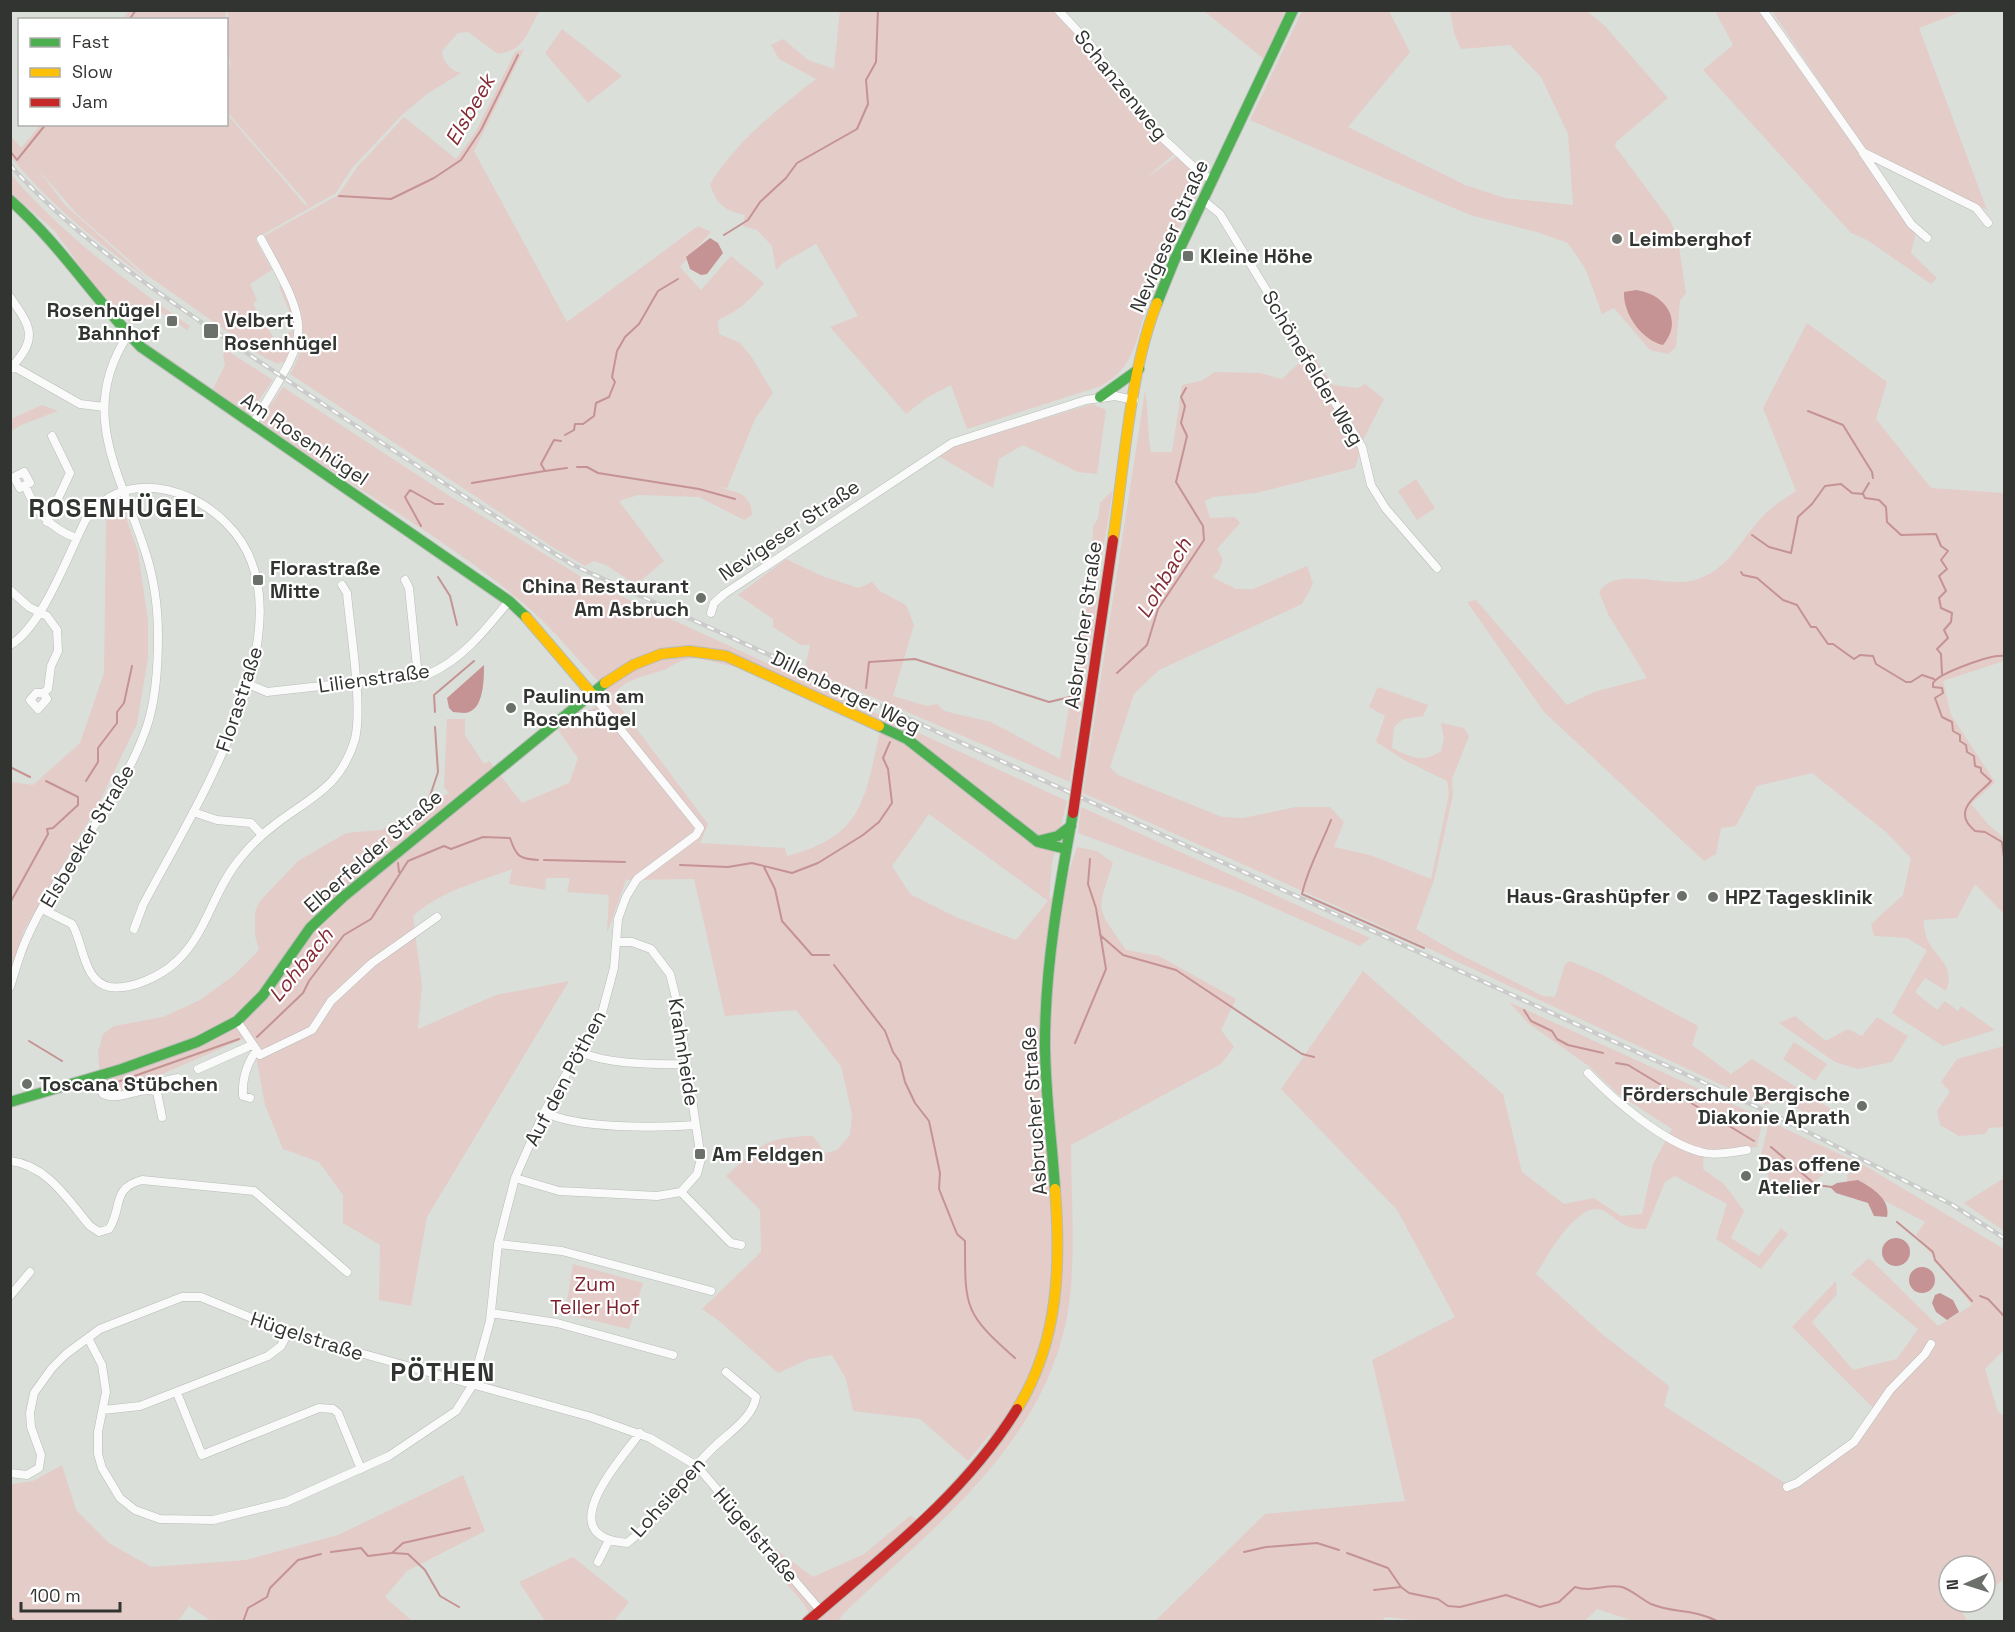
<svg xmlns="http://www.w3.org/2000/svg" width="2015" height="1632" viewBox="0 0 2015 1632" font-family="'Space Grotesk',sans-serif">
<style>
.green{fill:#e4ccc9;fill-rule:evenodd}
.water{fill:#c59393}
.lines{fill:none;stroke-linecap:round;stroke-linejoin:round}
.stream{stroke:#c59393;stroke-width:2}
.street-casing{stroke:#b8bcb7;stroke-width:9}
.fast-casing{stroke:#b8bcb7;stroke-width:12}
.slow-casing{stroke:#b8bcb7;stroke-width:12}
.jam-casing{stroke:#b8bcb7;stroke-width:12}
.street{stroke:#f9faf9;stroke-width:8}
.fast{stroke:#4caf50;stroke-width:10}
.slow{stroke:#ffc107;stroke-width:10}
.jam{stroke:#c62828;stroke-width:10}
.rail-casing{stroke:#cacbca;stroke-width:4.5}
.rail{stroke:#fff;stroke-width:2;stroke-dasharray:7;stroke-linecap:butt}
.jam-bridge-casing{stroke:#b8bcb7;stroke-width:12;stroke-linecap:butt}
.jam-bridge{stroke:#c62828;stroke-width:10}
.poi-dot{fill:#6c706b;stroke:#fff;stroke-width:2}
.labels{text-anchor:middle;stroke-width:4.5;stroke-linejoin:round;paint-order:stroke}
.street-label{font-size:20px;fill:#313430;stroke:#fff}
.poi-label{font-size:20px;font-weight:bold;fill:#313430;stroke:#fff;text-anchor:start}
.park-label{font-size:20px;fill:#7c232e;stroke:#fff}
.water-label{font-size:21px;font-style:italic;fill:#842a34;stroke:#fff}
.district-label{font-size:26px;font-weight:bold;letter-spacing:1.5px;fill:#313430;stroke:#fff}
</style>
<rect width="100%" height="100%" fill="#dadfd9"/>
<path class="green" d="M840,10L1054,11L1090,48L1139,118L1174,154L1144,180L1177,156L1205,180L1175,236L1147,303L1141,290L1139,291L1147,306C1135,342 1135,367 1101,386L967,429L951,385L926,398L906,414L830,327L858,316L816,244L784,262L776,270L772,246L757,230L743,226L745,215C725,211 716,204 710,184C738,140 775,111 816,79L779,59L771,45L783,39L808,60L834,69Z
M129,11V10L226,11L225,19H122Z
M228,11H540C526,32 526,50 498,54L468,32L458,33L442,51C442,61 451,71 461,73L427,94L402,115L352,168L336,193L255,239L272,270L250,284L257,300L253,304L275,340L292,331L291,316L279,286L282,285C296,316 296,331 286,363L281,362L278,364L265,358L144,273L77,214L37,168L65,205L149,280C98,243 51,206 11,157L10,135L21,148L40,125L226,124L227,114L307,207L306,202L227,112L229,64L231,66L226,42Z
M1204,11H1286L1264,59Z
M1302,11H1389L1410,52L1348,127L1465,185L1505,198L1573,205L1568,134L1541,77L1510,45L1461,49L1454,33L1450,11H1587L1604,25L1668,98L1616,142L1615,146L1670,220L1678,240L1686,293L1680,301L1676,347L1668,354L1650,350L1614,308L1602,314L1586,270L1568,243L1537,232L1470,215L1250,120Z
M1715,11H1763L1916,233L1911,253L1937,278L1931,284L1867,240L1851,233L1703,70L1733,45Z
M1772,11H1963L1919,28L1987,210L1864,148Z
M562,29L622,76L588,103L545,53Z
M524,49L474,151L567,322L698,226L711,232L680,267L701,290L731,256L764,283C751,300 737,312 718,320L719,334L740,343L751,356L773,393L755,419L727,488L719,487C736,493 751,492 752,515L744,520L699,497L638,495L619,501L664,561L638,583H633L606,565L594,561L585,566L554,548L290,374C321,323 289,285 265,238L266,235L338,195L358,166L404,117L456,159L475,133L515,52Z
M10,173C60,233 127,282 190,326L187,330L151,305L129,322L118,308L99,292L54,230L11,193Z
M1807,323L1887,382L1876,419L1931,488L2004,493V661L1943,681L1951,715L1995,782L1971,804L1989,825L2004,838V914L1975,884L1957,918L1924,920C1922,956 1959,958 1946,991L1925,978L1915,992L1937,1010L1945,1001L1958,1011L1961,1006L1995,1030L1943,1046L1892,1013L1927,950L1907,938L1874,936L1871,924L1903,895L1911,858L1886,832L1812,773L1757,786L1736,826L1721,828L1716,854L1704,861L1544,712L1467,602L1476,600L1567,705L1594,692L1647,678L1608,614L1599,592C1616,564 1669,590 1698,579C1732,567 1742,536 1766,513C1775,504 1786,498 1796,491L1763,408Z
M1296,346L1308,348L1333,385L1358,388L1365,384L1384,399L1363,440L1355,468L1256,493L1212,497L1205,501L1210,518L1235,517L1240,523L1217,549L1223,560L1219,570L1212,577L1236,589H1253L1307,566L1313,584L1302,604L1159,670L1134,694L1110,767L1118,775L1222,817L1243,818L1296,807H1330L1344,822L1334,847L1370,855L1431,879L1449,794L1447,781L1404,760L1376,742L1385,716L1369,707L1378,687L1428,705L1423,716L1403,719L1394,727L1392,748C1411,757 1422,764 1441,751L1444,739L1441,723L1464,728L1469,736L1452,779L1453,795L1434,880L1416,929L1457,953L1543,996L1555,997L1565,964L1570,961L1601,974L1698,1026L1692,1045L1731,1074L1752,1059L1834,1111L1827,1125L1780,1099L1765,1105L1372,922L1083,793L1145,391C1149,411 1147,431 1151,452H1172L1182,385L1201,381L1215,372L1260,373L1282,379L1300,362Z
M226,350L273,380L249,414L213,389L225,365L223,355Z
M283,387L448,495L588,581L1067,801L1052,863L1049,900L1066,881L1077,847L1097,851L1113,863C1096,913 1096,906 1126,950L1159,956L1236,999L1221,1030L1234,1047L1221,1064L1071,1145C1071,1197 1076,1252 1069,1304C1050,1440 935,1525 843,1614L838,1622L813,1621L804,1604L773,1568L775,1549L813,1577L864,1554L910,1516L926,1523L981,1468L991,1433L968,1461L920,1419L853,1411L846,1379L832,1355L809,1359L778,1373L718,1320L702,1309L761,1252L760,1210L726,1176C760,1145 765,1137 813,1136L825,1153L837,1150L850,1135L852,1115L841,1066L796,1010L725,1016L694,879L626,880L607,933L609,895L567,892L570,878H546L545,890L509,884L512,869C477,883 442,890 413,916L422,986L418,1029L496,995L569,981L427,1217L411,1306L379,1300L380,1245L343,1223V1195L319,1162L283,1149L265,1105L252,1035L114,1095L100,1081L98,1052L103,1034L114,1026L163,1017L200,1000L233,976L259,950L255,935V912L260,901L298,861L346,833L381,830L449,793L444,787L447,719H465V735L484,764L489,761L522,803L569,783L578,758L558,730L612,696C582,666 556,630 523,603C444,536 345,484 260,421ZM697,658L740,668L880,732C864,800 864,836 787,856L785,848L700,843L708,824L612,696C625,680 638,678 657,672C674,668 673,660 697,658ZM929,814L1048,901L1016,940L956,917L910,894L892,866Z
M1092,404L1106,410L1097,474L1078,472L1023,445L999,459L993,488L937,455L955,446Z
M42,405L58,411L21,425L11,431V419Z
M1416,479L1435,508L1417,520L1398,491Z
M1113,490L1098,581L1092,582L1093,526L1098,519L1100,503Z
M120,500L138,552L148,620V658L137,724L97,807L24,930L11,973V782L33,785L80,743L104,673L106,523L110,502Z
M786,559L822,576L859,588L872,582L880,591L906,605L914,625L893,696L927,706L937,704L944,711L991,722L1060,759L1088,599L1097,600L1070,782L805,668L810,645H801L773,627V619L738,595Z
M1081,807L1370,938L1360,946L1241,893L1078,833Z
M1363,971L1503,1094L1522,1172L1564,1204L1594,1198L1621,1216L1642,1214L1653,1164L1672,1129L1618,1094L1590,1067L1528,1023L1509,1002L1763,1118L1757,1147L1704,1150L1703,1169L1724,1184L1744,1211L1731,1238L1759,1256L1781,1228L1788,1234L1761,1269L1716,1239L1727,1204L1675,1176L1665,1182L1646,1229C1624,1230 1621,1221 1604,1211C1579,1197 1547,1257 1536,1274L1602,1334L1669,1386L1664,1406L1788,1485L1848,1444L1874,1409L1792,1327L1836,1281L1837,1294L1812,1322L1853,1370L1897,1359L1918,1329L1851,1274L1869,1258L1938,1326L1972,1305L1916,1235L1925,1222L1847,1181L1848,1168L1818,1158L1823,1175L1791,1199L1782,1182L1771,1184L1761,1155L1769,1121L1867,1167L2004,1249V1350L1985,1369L1998,1412L2004,1416V1579L1985,1594V1566H1949V1602H1974L1962,1611L1967,1621L1636,1622L1597,1609L1584,1622H1429L1385,1617L1382,1622H1154L1265,1514L1405,1501L1372,1360L1455,1317L1397,1210L1281,1089Z
M1795,1016L1826,1041L1848,1029L1862,1036L1877,1017L1908,1036L1892,1062L1858,1069L1835,1062L1779,1023Z
M1794,1042L1827,1064L1815,1081L1783,1059Z
M2004,1046V1127L1989,1128L1985,1134L1959,1136L1940,1125L1937,1111L1950,1092L1941,1082L1957,1059Z
M2004,1178V1231L1964,1203Z
M573,1264L643,1283L629,1329L565,1314Z
M62,1465L76,1510L109,1543L151,1567L246,1560L338,1535L463,1475L485,1531L407,1571L385,1597L412,1621H211L189,1606L178,1621H11V1484L33,1481Z
M573,1557L629,1602L614,1621H545L519,1582Z"/>
<path class="water" d="M710,238L718,243L723,253L707,274L701,275L690,269L686,257Z
M1636,290C1665,294 1684,320 1663,345C1642,340 1623,314 1624,292Z
M484,665C484,678 484,707 469,712C465,714 458,712 453,712L449,708L447,698Z
M1858,1180C1872,1188 1891,1199 1887,1217L1874,1216L1868,1203L1836,1193L1830,1187L1837,1183Z
M1882 1252a14 14 0 1 1 28 0a14 14 0 1 1-28 0Z
M1909 1280a13 13 0 1 1 26 0a13 13 0 1 1-26 0Z
M1940,1293L1953,1300L1959,1312L1947,1320L1936,1312L1932,1303L1935,1295Z"/>
<g class="lines">
<path class="stream" d="M129,20L136,10
M10,151L17,160L46,124
M339,196L391,199L434,178L461,160L481,130L518,55
M724,235L748,220L760,202L786,178L797,163L857,129L868,104L866,80L876,62L878,10
M1808,411L1843,425L1872,472L1873,478
M565,435L574,430L575,424H583L594,416L596,403L609,397L615,382L612,377L617,351L625,337L639,324L658,291L678,279
M577,467H587L598,473L699,489L735,499
M545,471L567,468
M472,483L545,471L541,464L554,440L561,441
M1863,493L1869,483
M1863,494L1865,498L1879,500L1886,507L1887,522L1901,535L1936,534L1941,546L1948,551L1941,560L1947,569L1939,576L1946,591L1939,598L1941,608L1952,613L1951,622L1944,630L1948,638L1937,649L1941,654L1942,674
M421,526L405,497L410,490L435,504H443
M1752,535L1769,547L1791,553L1798,517L1812,504L1825,486L1841,484L1852,493L1863,494
M1741,572L1743,575L1757,578L1783,600L1797,605L1811,627H1816L1828,644H1833L1854,659L1860,655L1873,656L1876,664L1906,682H1911L1922,675L1934,679
M438,577L450,596L457,625
M2004,656C1992,654 1939,673 1933,683V687L1942,688L1943,693L1935,698L1942,717L1952,722L1953,731L1960,735V741L1966,745L1967,752L1974,756L1975,766L1981,768V772L1991,781C1980,794 1949,810 1975,831L1985,832L2002,842L2004,858
M1117,673L1147,645L1158,609L1204,540L1203,526L1176,482L1187,436L1181,423L1185,406L1181,397L1186,388
M866,688L869,662L915,659L1049,702L1074,696
M435,712L434,695L474,661
M10,767L30,777
M86,781L98,762V748L117,723V712L124,703L132,666
M429,799L438,772L435,727
M1331,820C1321,846 1308,867 1302,894L1424,948
M544,860L625,862
M398,863L399,872
M680,865L728,867L752,863L792,873L818,863L863,835L879,822L892,803L888,769L883,758L890,742
M764,867L775,889L782,921L812,955H829
M10,903L48,834L47,829L53,828L78,805V797L46,781
M1100,935L1123,955L1176,970L1302,1054L1314,1057
M834,965L885,1031L893,1052L900,1062L905,1082L915,1103L929,1121L940,1173L939,1189L957,1234L965,1241C965,1308 964,1313 1015,1358
M1524,1010L1531,1021L1552,1031L1557,1039L1568,1045L1603,1053
M257,1037L303,993L309,981L344,935L371,919L408,861L444,846L451,849L483,837L510,838C516,856 519,859 538,860
M29,1041L62,1061
M1075,1043L1106,969L1096,908L1088,884L1090,859
M1616,1063L1628,1065L1754,1141
M109,1085L239,1039
M1771,1147L1816,1185L1832,1187
M1897,1222L1933,1252L1935,1260L1972,1301
M1980,1296L1988,1299L2004,1316
M331,1552L361,1548L368,1556L392,1553L403,1543L470,1528
M1244,1552L1266,1547L1317,1543L1339,1550
M393,1553L408,1554L425,1570L440,1596L459,1607
M1347,1553L1388,1568L1401,1587L1409,1593L1438,1599L1448,1606L1460,1607L1506,1595L1540,1607L1559,1602L1575,1587C1593,1593 1606,1583 1622,1587C1632,1590 1641,1599 1651,1604C1675,1614 1693,1608 1719,1622
M1374,1590L1401,1587
M10,1616L15,1622
M243,1622L248,1608L267,1597L270,1588L298,1560L321,1554"/>
<g class="street-casing">
<path id="street" d="M1058,10L1089,43L1154,130L1198,171L1212,180
M1763,10L1863,152L1976,208L1988,223
M1863,153L1911,224L1927,238
M1203,200L1220,214L1362,447L1371,485L1386,509L1437,568
M10,297C32,328 38,338 11,368
M13,366L80,404L104,407
M252,425C309,332 315,336 261,239
M24,472L30,483L20,488L14,477Z
M25,485C35,511 50,528 76,538
M47,522L70,473L52,436
M405,580L409,588L418,677
M10,590L29,607L47,616L57,630L58,651L51,666L48,689L43,693H36L30,700L38,709L47,699L43,693
M711,613L714,603L724,594L952,443L1086,400L1115,396L1134,400
M10,645C42,627 68,555 85,521C105,492 133,483 167,490C189,495 210,507 226,523C321,615 191,813 143,905L134,929
M248,684L267,692L429,674C463,659 486,629 509,601
M557,724C577,717 591,710 612,719
M193,812L217,820L251,823L262,835
M42,909L72,924C84,944 83,982 110,987C132,990 161,976 177,961C206,934 213,892 238,861C249,847 262,834 277,823C313,796 341,786 355,739C363,706 350,629 347,593L342,585
M10,987C15,972 19,955 26,940C59,864 120,805 147,726C156,699 158,665 158,636C158,608 154,578 145,551C121,474 77,412 128,335
M237,1021L260,1055L312,1030L331,1001L372,963L437,917
M581,1052C605,1064 658,1065 686,1064
M198,1069L252,1045
M1588,1073C1614,1100 1664,1143 1701,1152C1715,1156 1732,1152 1747,1150
M96,1078L103,1094C122,1102 139,1085 157,1092L162,1117
M157,1092L164,1081L178,1078
M250,1098L243,1096C242,1079 246,1065 256,1051
M544,1112C577,1129 658,1128 696,1125
M10,1161C47,1165 68,1200 90,1226L99,1232L109,1229C123,1208 111,1188 142,1180L254,1191L347,1272
M515,1178L559,1191L657,1196L681,1192L697,1174L701,1159L678,1006L670,974L651,949L632,942H616
M681,1192L731,1243L741,1245
M498,1244L562,1251L711,1291
M10,1296L30,1272
M491,1313L557,1323L673,1355
M88,1338L102,1365L106,1392L98,1432V1454L102,1468L120,1498L135,1510L160,1519L213,1520L286,1502L389,1456L456,1411L472,1386L490,1321L498,1244L515,1178L544,1112L602,1013L614,968L618,919L626,897L637,879L696,835L700,828L592,694
M177,1393L202,1455L319,1408L333,1409L338,1413L361,1469
M103,1410L140,1406L268,1356L281,1346L288,1333
M640,1433C618,1463 550,1537 627,1543C661,1517 682,1477 713,1448C728,1433 753,1418 756,1397L726,1372
M10,1473L27,1475L39,1468L41,1455L31,1427L30,1413L34,1393L52,1368L66,1354L100,1329L182,1297H201L288,1333L591,1417L650,1438L697,1466L820,1610
M1787,1487L1797,1483L1854,1442L1890,1390L1925,1354L1931,1344
M598,1562L608,1542"/>
</g>
<g class="fast-casing">
<path id="fast" d="M10,200C60,244 95,300 141,347L509,601L526,617
M1157,303L1174,261L1293,10
M1100,397L1139,369
M879,726L907,739L1038,842L1066,849
M1038,841L1058,836L1071,826
M10,1102L122,1069L197,1042L237,1021L263,995L310,928L343,897L605,683
M1055,1189C1052,1140 1045,1092 1045,1043C1045,966 1059,889 1073,813"/>
</g>
<g class="slow-casing">
<path id="slow" d="M1113,540C1124,467 1130,370 1157,303
M526,617L592,694
M605,683L633,665L661,654L689,651L726,656L879,726
M1017,1409C1059,1342 1061,1265 1055,1189"/>
</g>
<g class="jam-casing">
<path id="jam" d="M1079,771L1113,540
M807,1622C882,1557 964,1495 1017,1409"/>
</g>
<use href="#street" class="street"/>
<use href="#fast" class="fast"/>
<use href="#slow" class="slow"/>
<use href="#jam" class="jam"/>
<g class="rail-casing">
<path id="rail" d="M10,165C82,245 172,302 260,362C363,431 467,499 573,565L1768,1112L1951,1204L2004,1238"/>
</g>
<use href="#rail" class="rail"/>
<g class="jam-bridge-casing">
<path id="jam-bridge" d="M1073,813L1079,771"/>
</g>
<use href="#jam-bridge" class="jam-bridge"/>
</g>
<g class="poi-dot">
<circle cx="1617" cy="239" r="6"/>
<rect x="1182" y="250" width="12" height="12" rx="3"/>
<rect x="166" y="315" width="12" height="12" rx="3"/>
<rect x="203" y="323" width="16" height="16" rx="3"/>
<rect x="252" y="574" width="12" height="12" rx="3"/>
<circle cx="701" cy="598" r="6"/>
<circle cx="511" cy="708" r="6"/>
<circle cx="1682" cy="896" r="6"/>
<circle cx="1713" cy="897" r="6"/>
<circle cx="27" cy="1084" r="6"/>
<circle cx="1862" cy="1106" r="6"/>
<rect x="694" y="1148" width="12" height="12" rx="3"/>
<circle cx="1746" cy="1176" r="6"/>
</g>
<g class="labels">
<g class="street-label">
<text transform="translate(1121 85) rotate(51)" y="7">Schanzenweg</text>
<text transform="translate(1169 236) rotate(-66)" y="7">Nevigeser Straße</text>
<text transform="translate(1313 368) rotate(59)" y="7">Schönefelder Weg</text>
<text transform="translate(305 439) rotate(34)" y="7">Am Rosenhügel</text>
<text transform="translate(789 530) rotate(-34)" y="7">Nevigeser Straße</text>
<text transform="translate(1083 625) rotate(-82)" y="7">Asbrucher Straße</text>
<text transform="translate(374 678) rotate(-8)" y="7">Lilienstraße</text>
<text transform="translate(846 692) rotate(26)" y="7">Dillenberger Weg</text>
<text transform="translate(239 699) rotate(-72)" y="7">Florastraße</text>
<text transform="translate(87 836) rotate(-59)" y="7">Elsbeeker Straße</text>
<text transform="translate(373 851) rotate(-41)" y="7">Elberfelder Straße</text>
<text transform="translate(684 1052) rotate(81)" y="7">Krahnheide</text>
<text transform="translate(565 1078) rotate(-62)" y="7">Auf den Pöthen</text>
<text transform="translate(1034 1111) rotate(-94)" y="7">Asbrucher Straße</text>
<text transform="translate(307 1336) rotate(18)" y="7">Hügelstraße</text>
<text transform="translate(668 1497) rotate(-48)" y="7">Lohsiepen</text>
<text transform="translate(756 1535) rotate(49)" y="7">Hügelstraße</text>
</g>
<g class="poi-label">
<text x="1629" y="246">Leimberghof</text>
<text x="1200" y="263">Kleine Höhe</text>
<text x="160" y="317" text-anchor="end">Rosenhügel<tspan x="160" dy="23">Bahnhof</tspan></text>
<text x="224" y="327">Velbert<tspan x="224" dy="23">Rosenhügel</tspan></text>
<text x="270" y="575">Florastraße<tspan x="270" dy="23">Mitte</tspan></text>
<text x="689" y="593" text-anchor="end">China Restaurant<tspan x="689" dy="23">Am Asbruch</tspan></text>
<text x="523" y="703">Paulinum am<tspan x="523" dy="23">Rosenhügel</tspan></text>
<text x="1670" y="903" text-anchor="end">Haus-Grashüpfer</text>
<text x="1725" y="904">HPZ Tagesklinik</text>
<text x="39" y="1091">Toscana Stübchen</text>
<text x="1850" y="1101" text-anchor="end">Förderschule Bergische<tspan x="1850" dy="23">Diakonie Aprath</tspan></text>
<text x="712" y="1161">Am Feldgen</text>
<text x="1758" y="1171">Das offene<tspan x="1758" dy="23">Atelier</tspan></text>
</g>
<g class="park-label">
<text x="595" y="1291">Zum<tspan x="595" dy="23">Teller Hof</tspan></text>
</g>
<g class="water-label">
<text transform="translate(470 110) rotate(-60)" y="7">Elsbeek</text>
<text transform="translate(1164 578) rotate(-60)" y="7">Lohbach</text>
<text transform="translate(301 965) rotate(-51)" y="7">Lohbach</text>
</g>
<g class="district-label">
<text x="117" y="517">ROSENHÜGEL</text>
<text x="443" y="1381">PÖTHEN</text>
</g>
</g>
<rect width="2015" height="1632" fill="none" stroke="#313430" stroke-width="24"/>
<rect x="18" y="18" width="210" height="108" fill="#ffffff" stroke="#adaeac" stroke-width="1.5"/>
<rect x="30" y="38" width="30" height="9" fill="#4caf50" stroke="#adaeac" stroke-width="1.5"/>
<text x="72" y="48" font-size="18" fill="#313430">Fast</text>
<rect x="30" y="68" width="30" height="9" fill="#ffc107" stroke="#adaeac" stroke-width="1.5"/>
<text x="72" y="78" font-size="18" fill="#313430">Slow</text>
<rect x="30" y="98" width="30" height="9" fill="#c62828" stroke="#adaeac" stroke-width="1.5"/>
<text x="72" y="108" font-size="18" fill="#313430">Jam</text>
<g transform="translate(1967 1584) rotate(267)"><circle r="28" fill="#ffffff" stroke="#adaeac" stroke-width="1.5"/>
<path d="M0-4.5L10 22L0 15L-10 22Z" fill="#6c706b"/>
<text y="-9" font-size="16" font-weight="bold" text-anchor="middle" fill="#313430">N</text>
</g>
<path d="M21 1602v9h99v-9" fill="none" stroke="#313430" stroke-width="3"/>
<text x="30" y="1602" font-size="18" fill="#313430" stroke="#ffffff" stroke-width="4.5" paint-order="stroke">100 m</text>
</svg>
